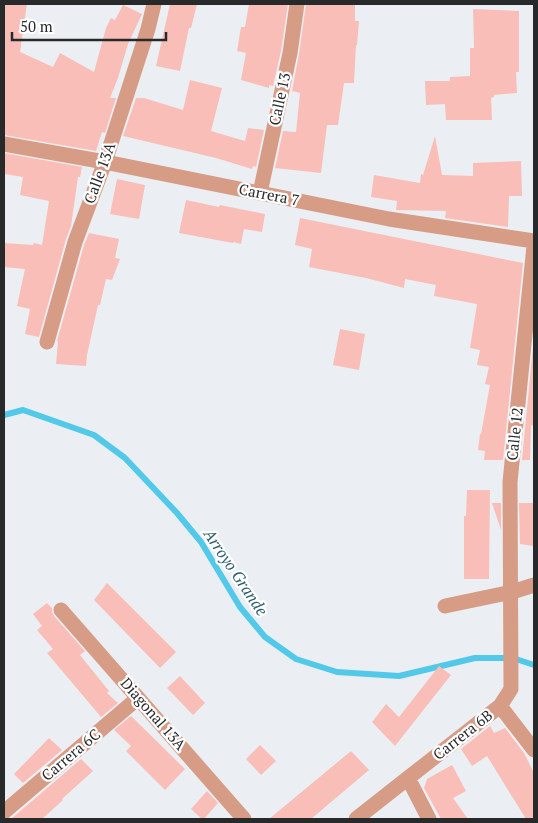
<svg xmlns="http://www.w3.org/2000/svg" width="538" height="823" viewBox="0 0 538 823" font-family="'PT Serif',serif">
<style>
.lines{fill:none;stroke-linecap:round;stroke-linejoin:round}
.stream{stroke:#52c9e9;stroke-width:6}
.building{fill:#f9beb7}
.minor{stroke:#d79c85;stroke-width:15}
.labels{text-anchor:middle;stroke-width:4.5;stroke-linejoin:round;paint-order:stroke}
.street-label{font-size:15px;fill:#28292b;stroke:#fff}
.water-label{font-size:16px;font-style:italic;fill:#2e606e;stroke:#fff}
</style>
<rect width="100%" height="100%" fill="#ebeff3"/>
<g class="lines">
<path class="stream" d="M4,415L23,410L94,435L125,458L177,513L201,542L240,607L265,637L296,659L337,672L399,676L475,658H513L534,665"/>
</g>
<path class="building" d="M4,4H27L20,52L53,67L60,53L94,72L106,28L111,18L115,20L123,5L142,14L128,44L118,78L110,98H116L105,133L102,132L96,151L4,135Z
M170,4H197L191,28H189L180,71L156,66Z
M249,4H288L281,51L273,86L269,85V88L241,80L246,53L237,51L241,27H245Z
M306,4H355V21H359L357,45H356L354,83H344L338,125H327L321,173L275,168L283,131L296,132L300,93L292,91L299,54Z
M473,9L519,11V72H516L517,93L494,95V97L491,98L492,120H446L445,104L426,105L425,81H450V77L470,76V48H474Z
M190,80L222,88L211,131L245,141L248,128L264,130L256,167L253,166L252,169L216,158L123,136L136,98H144L183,110Z
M435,136L442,175L473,176V163L521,161L522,196H509L508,227L445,218L446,211L396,210L397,201L371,197L374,175L420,183L421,174L423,175Z
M4,153L82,167L80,177H78L71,226L66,239L39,337L25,334L30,309L17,306L25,269L4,267V243L33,245L34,243L42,245L49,201L20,195L23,177L4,174Z
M117,179L145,185L139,219L110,214Z
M186,200L219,207L220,205L265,214L262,232L244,229L241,244L233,242V243L179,233Z
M300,218L523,263L503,460H484L485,451L478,450L480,434H481L490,385L485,384L489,367L477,365L480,350L470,348L477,304L434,296L436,285L405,279L404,288L366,278L309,267L312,249L295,245Z
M89,233L119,239L115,258L120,259L112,280L106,279L100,305H98L87,355L86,366L56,364L58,342L57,341L84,245Z
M340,329L365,334L359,370L333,365Z
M534,336V426L531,425L530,460H522Z
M467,490H490L489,579H464V516H466Z
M492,503H501V530Z
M519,503H534V546L520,544Z
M107,583L176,652L160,668L94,600Z
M47,603L52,608V612L54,616L85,651L80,655L109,691L107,693L118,703L101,717L47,653L53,649L37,630L42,626L33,614Z
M439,666L451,675L395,746L372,722L386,704L399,717Z
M180,676L205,703L193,715L167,688Z
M131,716L185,769L165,790L126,751L131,746L114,730Z
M490,726L494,733L505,728L524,753L534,773V819H526L487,756L472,766L461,749Z
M49,738L62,750L23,783L14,774Z
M260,745L276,761L261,775L246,759Z
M351,751L369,770L311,819H269Z
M81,759L93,771L62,799L63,800L42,819H11Z
M452,765L466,791L453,798L468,819H441L424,788L427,779Z
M207,791L218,803L204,819H202L191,809Z"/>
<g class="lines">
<path class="minor" d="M4,144L105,162L389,219L534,241
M260,193L290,53L297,4
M47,342L75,242L105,162L148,29L154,4
M445,606L512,592L534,585
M61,610L244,819
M500,706L534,750
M408,778L429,819
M4,812L138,698
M356,819L408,778L500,706L511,689L510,482L534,246"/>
</g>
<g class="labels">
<g class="street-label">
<text transform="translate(280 99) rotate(-78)" y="5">Calle 13</text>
<text transform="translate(100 173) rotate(-70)" y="5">Calle 13A</text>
<text transform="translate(269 195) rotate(11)" y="5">Carrera 7</text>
<text transform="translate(515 434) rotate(-84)" y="5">Calle 12</text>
<text transform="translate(153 714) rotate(49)" y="5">Diagonal 13A</text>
<text transform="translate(463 735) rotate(-38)" y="5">Carrera 6B</text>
<text transform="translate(71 755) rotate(-40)" y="5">Carrera 6C</text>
</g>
<g class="water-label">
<text transform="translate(236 572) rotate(56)" y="6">Arroyo Grande</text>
</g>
</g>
<rect width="538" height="823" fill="none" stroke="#28292b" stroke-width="10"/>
<path d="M12 32v8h154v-8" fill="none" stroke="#28292b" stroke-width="2.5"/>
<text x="20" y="32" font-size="15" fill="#28292b" stroke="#ffffff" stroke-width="4" paint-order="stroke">50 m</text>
</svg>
